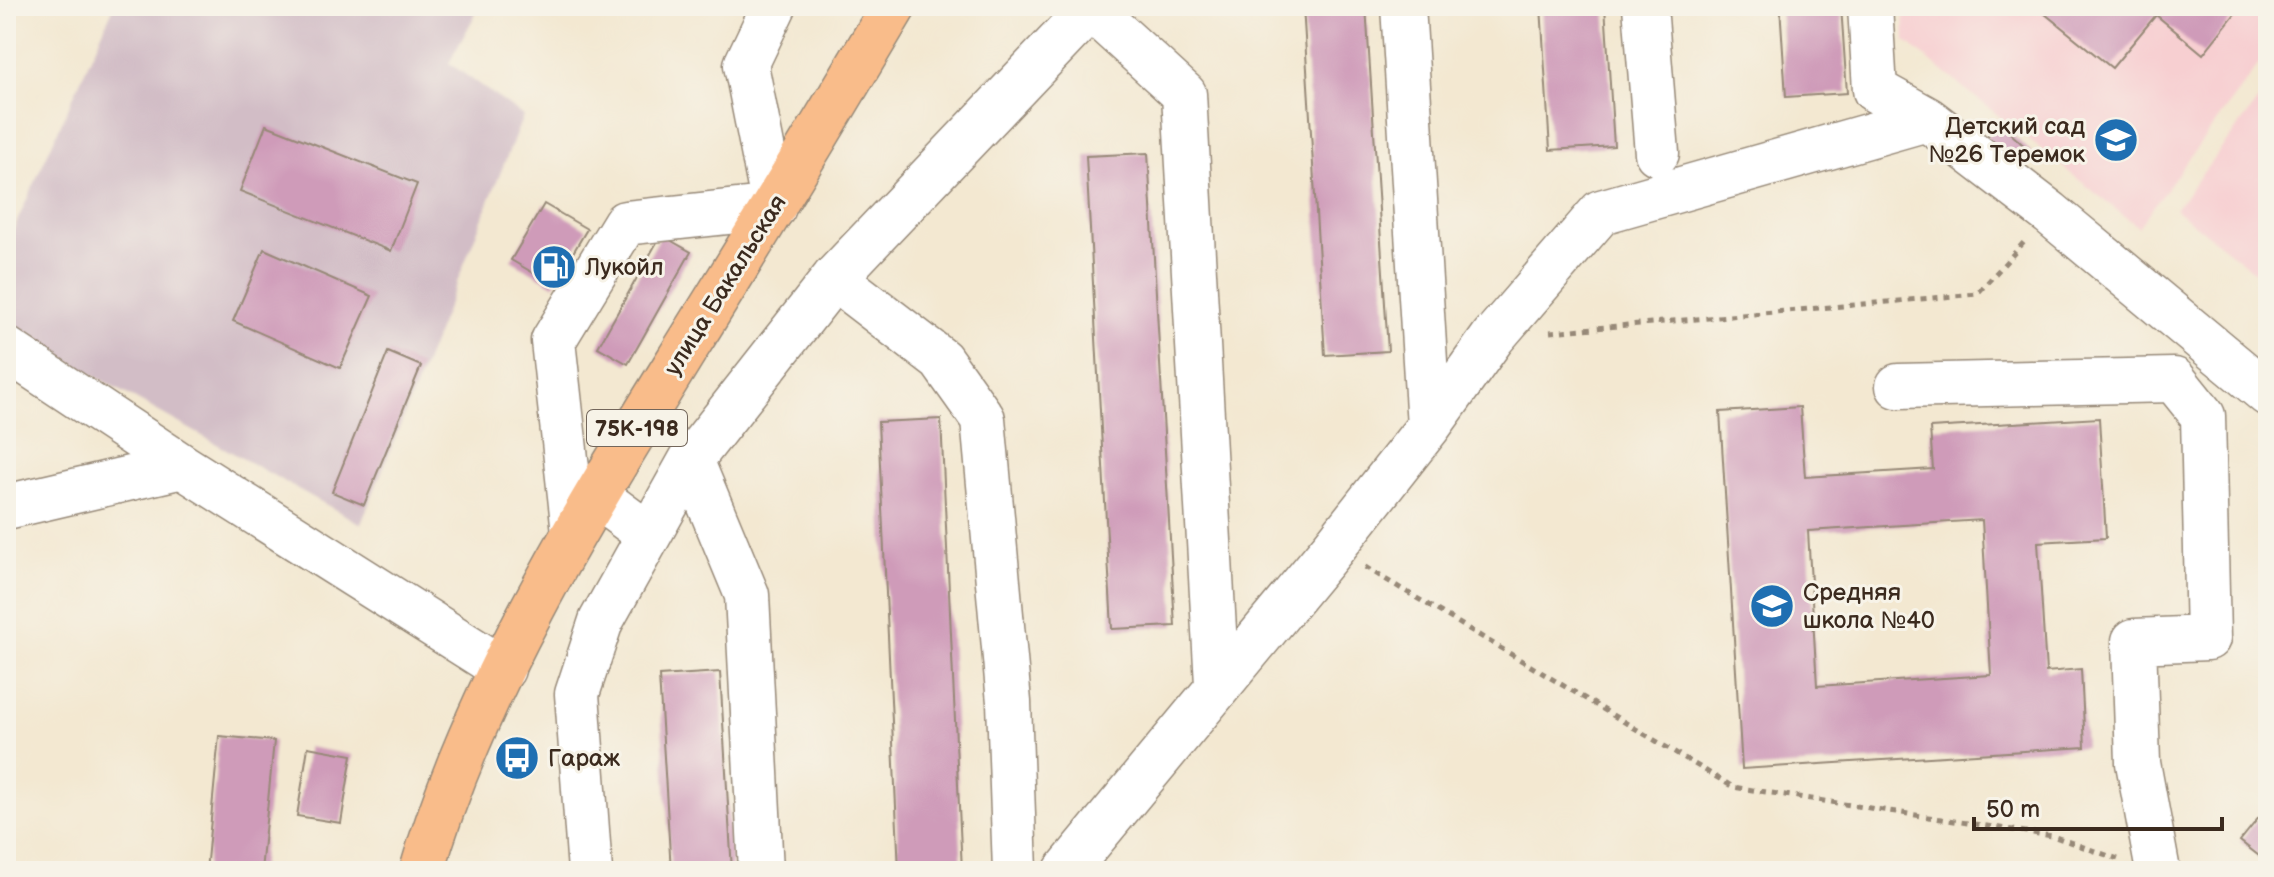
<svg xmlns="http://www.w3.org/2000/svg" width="2274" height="877" viewBox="0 0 2274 877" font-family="'Balsamiq Sans',sans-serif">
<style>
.built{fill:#f7cfd1}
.industrial{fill:#d2bdc6}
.building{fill:#cf9bb9;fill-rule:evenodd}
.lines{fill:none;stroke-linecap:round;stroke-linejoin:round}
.minor-casing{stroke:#978978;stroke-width:47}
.major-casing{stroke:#978978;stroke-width:47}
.path{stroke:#978978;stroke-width:5;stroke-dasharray:6 6;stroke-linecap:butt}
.minor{stroke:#fff;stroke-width:44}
.major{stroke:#f9bc8a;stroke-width:44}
.labels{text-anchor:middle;stroke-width:6;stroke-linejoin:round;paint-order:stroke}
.shield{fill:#f7f3e8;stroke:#73665b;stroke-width:2}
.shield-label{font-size:22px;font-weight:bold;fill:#3b2a1e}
.poi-label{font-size:24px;fill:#3b2a1e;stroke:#f7f3e8;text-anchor:start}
.street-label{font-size:24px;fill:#3b2a1e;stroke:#f7f3e8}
</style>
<rect width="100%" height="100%" fill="#f7f3e8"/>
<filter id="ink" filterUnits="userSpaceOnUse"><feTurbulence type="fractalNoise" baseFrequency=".0125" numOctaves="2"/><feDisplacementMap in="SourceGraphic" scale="16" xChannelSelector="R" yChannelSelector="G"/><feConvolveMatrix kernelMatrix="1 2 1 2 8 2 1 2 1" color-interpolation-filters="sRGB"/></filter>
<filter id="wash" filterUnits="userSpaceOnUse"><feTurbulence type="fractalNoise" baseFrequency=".006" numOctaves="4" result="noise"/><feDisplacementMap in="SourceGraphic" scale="32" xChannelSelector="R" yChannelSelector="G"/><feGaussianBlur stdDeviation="1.8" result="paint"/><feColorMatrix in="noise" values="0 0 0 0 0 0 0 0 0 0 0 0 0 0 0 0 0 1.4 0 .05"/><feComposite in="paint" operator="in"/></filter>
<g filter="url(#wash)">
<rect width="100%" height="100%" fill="#f3e8d1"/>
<path class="built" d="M1904,6H2268V52L2138,227L1905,41Z
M2268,88V282L2175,209Z"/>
<path class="industrial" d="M114,6H480L449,63L523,116L361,524L6,327V246Z"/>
<g id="blocks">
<path class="building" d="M1303,6H1366L1388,351L1325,355Z
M1541,6H1605L1614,146L1550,150Z
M1780,6H1841L1847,93L1786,97Z
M2041,6H2241L2203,54L2156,15L2112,68L2039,9Z
M1999,123L2031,152L2011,173L1980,144Z
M266,125L417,184L391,251L240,191Z
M1148,153L1175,626L1112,629L1086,156Z
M544,204L587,229L554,285L511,260Z
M661,235L691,252L628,364L598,347Z
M264,249L372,296L340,368L233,321Z
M388,352L421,366L364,505L332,492Z
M1800,407L1805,477L1933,469L1930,428L2099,418L2106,538L2038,542L2046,672L2081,669L2085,747L1742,769L1720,412ZM1982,520L1991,675L1817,686L1808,531Z
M941,419L962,871H899L878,422Z
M720,672L732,871H671L659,676Z
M219,736L274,741L261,871H206Z
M308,747L352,755L341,823L297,816Z
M2268,806V863L2240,841Z"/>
</g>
</g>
<g filter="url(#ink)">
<use href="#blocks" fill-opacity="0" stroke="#978978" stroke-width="2"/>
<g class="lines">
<g class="minor-casing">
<path id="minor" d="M1645,6L1657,153
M1870,6L1875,90L1927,119
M1091,9L1184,94L1217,684
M834,278L941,360L983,419L1009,702L1015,871
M6,349L182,466L503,669
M1898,386L2174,380L2203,416L2208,638L2134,641L2138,763L2158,871
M1429,426L1493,337L1601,212L1927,119L2050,213L2268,394
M691,460L747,595L761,871
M595,495L649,535
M6,507L182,466
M574,532L553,341L625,223L774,207L746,65L774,6
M590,871L577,694L601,621L691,460L834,278L1093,6
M1066,871L1333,548L1429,426L1403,6"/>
</g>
<g class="major-casing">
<path id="major" d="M422,871C475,687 586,510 686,348C757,235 826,120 894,6"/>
</g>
<path class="path" d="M1550,332L1977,294L2026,240
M1365,567L1733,787L2052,836L2118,859"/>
<use href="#minor" class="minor"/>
<use href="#major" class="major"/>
</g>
</g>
<defs>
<g id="school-disc" transform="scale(2.3)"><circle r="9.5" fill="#1f6fb2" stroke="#f7f3e8"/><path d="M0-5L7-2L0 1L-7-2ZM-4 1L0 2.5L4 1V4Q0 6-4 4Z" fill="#fff"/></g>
<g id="fuel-disc" transform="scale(2.3)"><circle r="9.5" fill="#1f6fb2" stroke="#f7f3e8"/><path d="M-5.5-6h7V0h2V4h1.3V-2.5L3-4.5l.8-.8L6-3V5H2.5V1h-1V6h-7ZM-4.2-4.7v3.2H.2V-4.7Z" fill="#fff"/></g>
<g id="bus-disc" transform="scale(2.3)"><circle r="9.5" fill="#1f6fb2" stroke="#f7f3e8"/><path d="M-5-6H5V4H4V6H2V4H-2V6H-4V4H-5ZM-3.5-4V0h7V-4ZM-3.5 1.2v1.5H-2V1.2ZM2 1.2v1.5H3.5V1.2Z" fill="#fff"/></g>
</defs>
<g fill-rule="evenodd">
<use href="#school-disc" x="2116" y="140"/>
<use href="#fuel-disc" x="554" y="267"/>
<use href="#school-disc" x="1772" y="606"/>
<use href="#bus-disc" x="517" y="758"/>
</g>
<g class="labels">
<rect class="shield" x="587" y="410" width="100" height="36" rx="6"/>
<g class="shield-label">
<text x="637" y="436">75К-198</text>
</g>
<g class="poi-label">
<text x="2085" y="134" text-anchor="end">Детский сад<tspan x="2085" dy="28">№26 Теремок</tspan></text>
<text x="585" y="275">Лукойл</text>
<text x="1803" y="600">Средняя<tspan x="1803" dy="28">школа №40</tspan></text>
<text x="548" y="766">Гараж</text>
</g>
<g class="street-label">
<text transform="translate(725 285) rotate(-58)" y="8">улица Бакальская</text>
</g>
</g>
<rect width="2274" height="877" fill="none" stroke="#f7f3e8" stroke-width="32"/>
<path d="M1974 817v12h248v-12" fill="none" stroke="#3b2a1e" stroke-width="4"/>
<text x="1986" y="817" font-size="24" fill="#3b2a1e" stroke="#f7f3e8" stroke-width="6" paint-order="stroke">50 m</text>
</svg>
